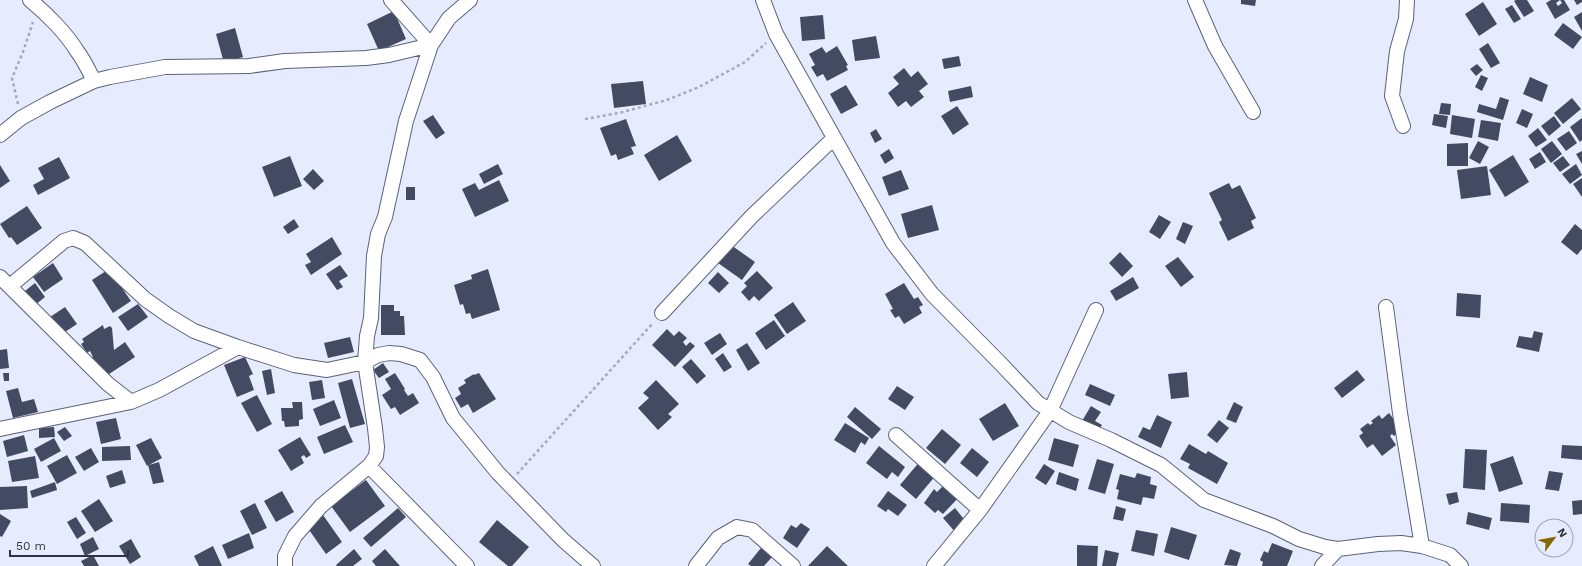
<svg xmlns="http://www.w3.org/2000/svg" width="1582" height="566" viewBox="0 0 1582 566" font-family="'Work Sans',sans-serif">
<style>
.building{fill:#434b62;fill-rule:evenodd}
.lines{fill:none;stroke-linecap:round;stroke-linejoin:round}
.minor-casing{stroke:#5a627a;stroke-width:16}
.path{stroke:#a5aab9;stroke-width:2.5;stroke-dasharray:3 3;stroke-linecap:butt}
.minor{stroke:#fff;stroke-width:14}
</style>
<rect width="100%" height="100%" fill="#e6ecfd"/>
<path class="building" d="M1241,0H1256L1255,6L1241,4Z
M1516,0H1527L1534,11L1524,17L1514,1Z
M1551,0H1564L1570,10L1555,19L1546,3ZM1560,0L1562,3L1558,6L1556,3Z
M1574,0H1582V2L1577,5Z
M1483,2L1497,24L1479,36L1465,14Z
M1512,5L1521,19L1514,23L1505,9Z
M394,11L406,39L379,51L367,24Z
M1582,12V31L1574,17Z
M823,15L825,39L802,41L800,17Z
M1563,23L1582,37L1573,49L1554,35Z
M235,28L243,57L224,63L216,34Z
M876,36L880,58L855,61L852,40Z
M1488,43L1500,63L1491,68L1479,49Z
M837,46L848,65L846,66L848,70L827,81L823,74L817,77L811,67L815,65L809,54L822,47L826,53Z
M959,56L961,66L944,69L942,59Z
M1477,64L1483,70L1476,76L1470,69Z
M904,68L911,77L918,71L928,84L919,91L924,97L911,107L906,101L898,107L888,93L899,84L893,77Z
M1481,75L1488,78L1482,91L1475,87Z
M1530,77L1548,85L1542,102L1523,94Z
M643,81L646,104L614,108L611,84Z
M846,85L858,105L841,114L830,94Z
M971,86L973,97L950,102L948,91Z
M1500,97L1509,100L1503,120L1477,112L1479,104L1496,109Z
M1572,98L1581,109L1563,124L1554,113Z
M1441,103L1451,104L1450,115L1439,114Z
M957,106L969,124L953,135L941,116Z
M1522,109L1533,114L1527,128L1516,123Z
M1434,114L1448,116L1446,128L1432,125Z
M433,115L445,133L436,139L423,121Z
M1452,115L1475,119L1472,138L1450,134Z
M1554,116L1561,126L1549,136L1541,126Z
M1582,118V140L1580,142L1570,127Z
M626,119L636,146L631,147L634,154L618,160L616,154L611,156L600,128Z
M1481,120L1501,123L1498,141L1478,137Z
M1538,128L1547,140L1536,147L1528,136Z
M876,129L882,139L875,143L870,133Z
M1569,131L1577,143L1566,151L1557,139Z
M677,135L692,161L659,181L644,155Z
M1478,141L1489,147L1480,164L1469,158Z
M1552,141L1562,154L1551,163L1541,149Z
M1468,143V166H1447V144Z
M889,149L894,158L885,164L880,155Z
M1582,151V164L1576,154Z
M1540,152L1546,162L1535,169L1529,159Z
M1513,155L1529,182L1505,197L1489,170Z
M290,156L302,186L274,197L262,167Z
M1563,156L1570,165L1560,172L1553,163Z
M59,157L70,178L38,195L33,185L44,179L38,168Z
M498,164L503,174L484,184L479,174Z
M1576,164L1582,175L1570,184L1562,174Z
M0,165L10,181L0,188Z
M1487,166L1491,195L1461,199L1457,170Z
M313,169L324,181L314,190L303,179Z
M901,170L909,189L889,196L882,177Z
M1582,178V197L1573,184Z
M499,180L509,201L475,217L462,189L475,183L479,190Z
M1229,183L1232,189L1240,185L1256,218L1251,221L1254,228L1228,241L1219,222L1222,220L1209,193Z
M406,187H415V200H406Z
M932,205L939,230L908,238L901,214Z
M27,206L42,228L17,245L11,237L9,238L0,224Z
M1159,215L1171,222L1160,239L1149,232Z
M294,219L299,227L288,234L283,227Z
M1183,222L1193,226L1185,244L1176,239Z
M1575,224L1582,230V249L1577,255L1561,242Z
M332,237L342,254L311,275L305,265L311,262L306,254Z
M731,245L755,262L742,280L718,263Z
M1120,252L1133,266L1122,277L1109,263Z
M1178,257L1194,277L1181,287L1165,266Z
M53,263L63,279L44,292L33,277Z
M340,265L348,276L339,281L343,287L337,290L326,274Z
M109,269L131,301L113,313L92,280Z
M488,269L500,310L472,319L470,313L466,314L463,304L460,305L454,285L472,279L471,275Z
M757,271L773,288L759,301L754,296L749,301L741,292L747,286L744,283Z
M718,272L729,283L719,293L708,283Z
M1133,277L1139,288L1116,301L1110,291Z
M35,283L45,297L35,305L25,291Z
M904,283L914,299L918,297L923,305L919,307L922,313L904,324L899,316L895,318L890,310L893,309L885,294Z
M1457,293L1481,295L1480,318L1456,316Z
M793,302L806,321L787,334L774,315Z
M138,304L148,317L128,331L118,317Z
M381,305H394V311H400V316H404L405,335H381Z
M65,307L77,324L62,334L50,317Z
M774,320L785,336L766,350L755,333Z
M103,325L104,329L110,326L112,328L114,350L125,342L135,357L106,376L91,358L93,357L90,351L87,353L81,344L84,342L82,339Z
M667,329L674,336L679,331L687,338L683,342L686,346L690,342L695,346L675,367L652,345Z
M1534,331L1543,333L1539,352L1516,347L1519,336L1532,338Z
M720,333L727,344L712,355L704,343Z
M350,337L354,352L328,358L324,343Z
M747,343L760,363L748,371L736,350Z
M7,349L9,368L0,369V350Z
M723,353L732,367L724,372L715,359Z
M245,357L253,374L249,376L254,390L237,397L224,365Z
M691,359L706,376L697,384L682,367Z
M383,363L389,372L379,378L373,370Z
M271,369L275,393L267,395L262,371Z
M1357,370L1365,380L1342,398L1334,388Z
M1187,372L1189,397L1171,399L1168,374Z
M3,373H9V381H4Z
M395,373L405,389L404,390L408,396L413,393L419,403L400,415L395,407L391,409L382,395L391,389L385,379Z
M479,373L496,399L473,413L468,404L461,408L455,398L461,394L458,388L466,383L464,380L474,374V375Z
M352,379L365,424L350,428L338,383Z
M322,380L325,398L312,400L309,382Z
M656,380L679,404L668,414L672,417L658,430L638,408L649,398L643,393Z
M1090,384L1115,395L1110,406L1085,395Z
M897,386L914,397L905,410L888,399Z
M18,388L22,402L34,399L38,412L13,418L6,391Z
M257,395L272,424L257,432L241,403Z
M334,400L341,418L320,426L313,409Z
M292,402H302L303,419L299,420V426L285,427L284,421H282L281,408H293Z
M1234,402L1243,407L1236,423L1226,419Z
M1005,403L1019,426L993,441L979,419Z
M1091,406L1101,412L1095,421L1102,425L1098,431L1082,421Z
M855,407L881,429L872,439L847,417Z
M1389,413L1402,430L1394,436L1392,434L1390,436L1396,445L1382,456L1373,444L1367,448L1359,436L1363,433L1360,429L1368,423L1370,425L1373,423L1371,421L1379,415L1382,419Z
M1157,415L1172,422L1161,448L1138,437L1143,427L1150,430Z
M116,418L121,439L101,444L96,422Z
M1219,420L1229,428L1217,443L1207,435Z
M845,423L869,438L865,445L861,442L855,453L834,440Z
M345,425L353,442L324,454L317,437Z
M54,427L55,437L39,438V428Z
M65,427L72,436L64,441L57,432Z
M942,429L961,445L945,464L926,448Z
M24,435L28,451L7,457L3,441Z
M300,437L311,455L306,458L304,455L301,457L304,463L291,471L278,450Z
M54,438L61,451L41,462L34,449Z
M151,438L162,458L149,465L159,462L164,482L153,484L148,465L147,466L136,445Z
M1054,438L1079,445L1073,467L1048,460Z
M1189,444L1206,454L1208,451L1228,463L1217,484L1188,468L1190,464L1180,459Z
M1562,445L1582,446V460L1561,458Z
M130,446L131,460L102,461V447Z
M879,446L905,467L898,477L892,472L887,479L866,463Z
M91,448L99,462L84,471L75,457Z
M972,448L989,462L977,477L960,463Z
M1465,449L1487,450L1485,490L1463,488Z
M67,455L77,473L57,484L47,466Z
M35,456L39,478L12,482L8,461Z
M1513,456L1523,484L1499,492L1490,464Z
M1097,459L1114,464L1105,494L1088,489Z
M921,460L937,474L916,499L900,485Z
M1044,464L1055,471L1046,485L1035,478Z
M122,470L126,483L110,488L106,476Z
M1549,471L1563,473L1559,491L1545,489Z
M1059,472L1079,479L1076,491L1056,484Z
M1137,473L1151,477L1150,484L1157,486L1154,499L1143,497L1141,505L1117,499L1119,490L1116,489L1120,474L1135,478Z
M366,480L385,506L350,532L331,506Z
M55,482L57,490L32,498L30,491Z
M945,484L959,497L943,514L938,510L935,513L924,503L934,489L937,492Z
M27,486L28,508L0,510V487Z
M282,491L294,512L276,522L264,501Z
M888,491L907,505L898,516L888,509L886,512L877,506Z
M1457,492L1459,502L1449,505L1446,494Z
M99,499L113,521L95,532L81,511Z
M1582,500V514L1573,515L1572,501Z
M255,503L267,528L252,535L240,511Z
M1501,503L1530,505L1529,523L1500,521Z
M1116,506L1126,509L1123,521L1113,519Z
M398,508L406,517L371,547L363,538Z
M955,508L967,523L956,533L943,518Z
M1468,512L1492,518L1489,530L1466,524Z
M0,514L11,521L2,537L0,536Z
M323,515L342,542L326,554L307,527Z
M76,517L86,533L77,539L67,522Z
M497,520L529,547L512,566H508L479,542Z
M801,523L810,529L797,548L783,538L791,525L796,528Z
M1171,527L1197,535L1189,560L1164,552Z
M1136,530L1158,534L1154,556L1131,551Z
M249,533L254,548L228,559L222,545Z
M93,537L99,549L85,556L80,544Z
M131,539L141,557L130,564L119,546Z
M1272,543L1293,551L1287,566H1262L1263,562L1260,560L1264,551L1268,553Z
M1077,545L1098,546L1097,566H1077Z
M213,546L222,566H199L194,556Z
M827,546L848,566H808Z
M761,548L772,557L764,566H751L748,564Z
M354,549L362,559L353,566H337L336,565Z
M385,549L400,566H376L372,561Z
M1230,549L1241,553L1237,566L1224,565Z
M1105,550L1119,553L1116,566H1102Z
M93,555L99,566H84L81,561Z"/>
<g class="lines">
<g class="minor-casing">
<path id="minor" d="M30,0C46,13 66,33 77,51C84,60 89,71 94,81
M763,0L776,34L893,243L932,294L1001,364L1038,403L1069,422L1111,440L1161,465L1204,500L1273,526L1299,539L1325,547L1338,549L1378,544L1401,543L1422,546L1450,555L1461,566
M1195,0L1215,46L1253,112
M1403,126L1392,96L1397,51L1406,19L1407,0
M0,135L21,118L50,102L94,81L110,77L165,67L249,66L285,61L366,58L389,55L431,45L391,0
M0,277L108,384L131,402
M10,286L64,241L73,238L85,243L145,299L169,316L194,331L238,347L294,365L327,370L365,362L378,355L389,353L401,354L420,360L433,377L453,418L498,473L563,540L593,566
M1386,307L1400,413L1422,546
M662,313L752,216L834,138
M0,429L131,402L159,390L238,347
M896,435L980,510
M369,466L467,566
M285,566V556L295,536L321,506L369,466L376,456L377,447L375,428L365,362L367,336L371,318L374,256L378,234L385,217L406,121L431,45L449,18L470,0
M696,566L718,538L737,527L752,530L793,566
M934,566L980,510L1050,411L1096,310
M1322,566L1338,549"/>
</g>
<path class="path" d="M18,104L12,78L23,52L33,22
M585,119L619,113L667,100L699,87L745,62L766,43
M517,474L653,323"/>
<use href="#minor" class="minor"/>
</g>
<g transform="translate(1554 538) rotate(58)"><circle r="19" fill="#e6ecfd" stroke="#9da2b1"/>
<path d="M0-3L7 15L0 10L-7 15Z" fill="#846801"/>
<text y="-6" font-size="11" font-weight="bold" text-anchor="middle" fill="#30343f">N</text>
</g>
<path d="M10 550v6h118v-6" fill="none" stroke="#30343f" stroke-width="2"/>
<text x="16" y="550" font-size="12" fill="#30343f" stroke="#e6ecfd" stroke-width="3" paint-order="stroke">50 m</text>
</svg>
